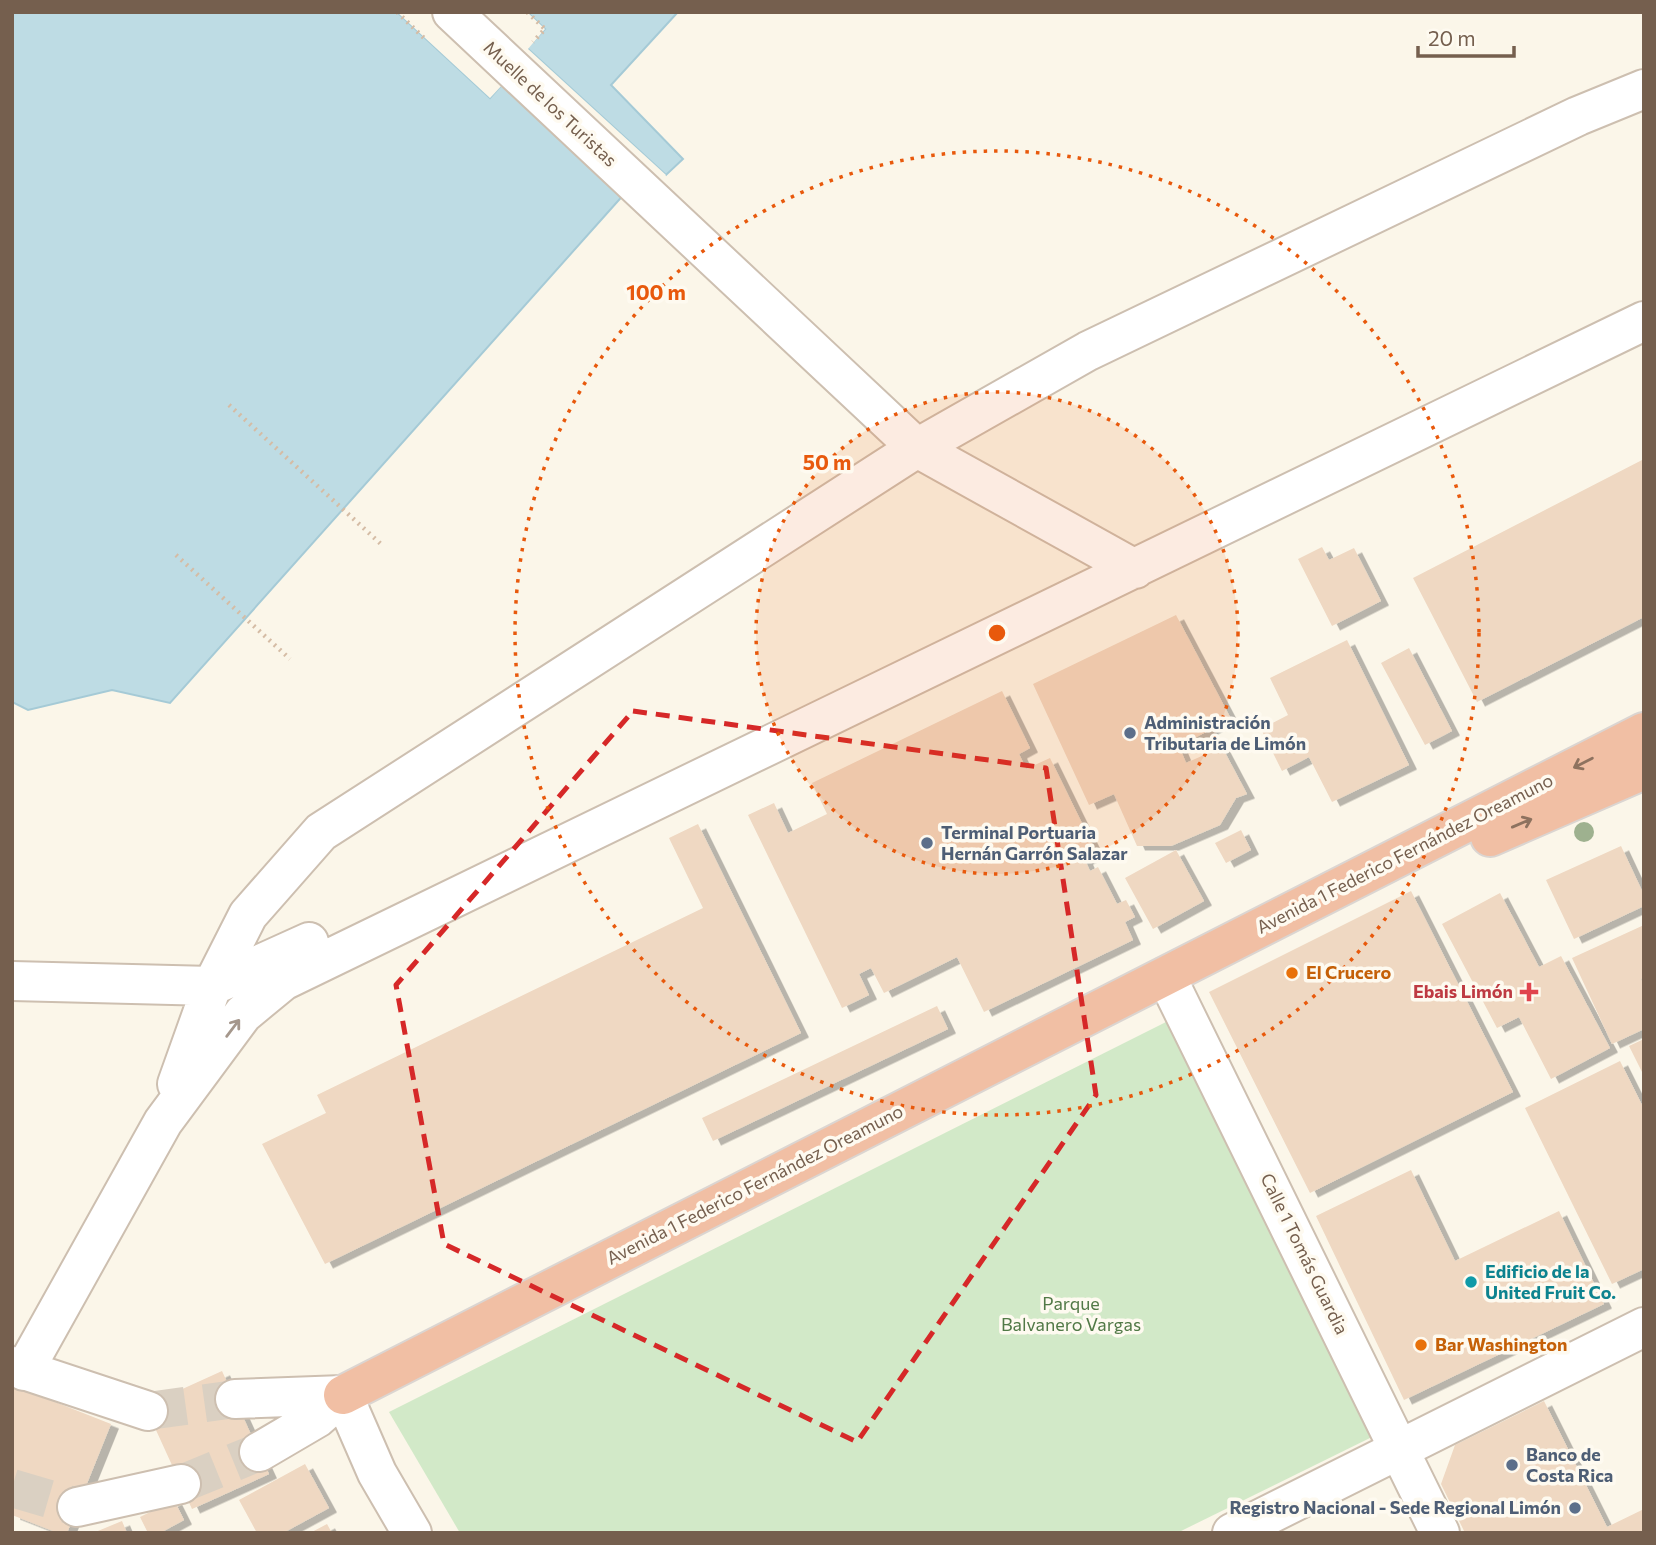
<svg xmlns="http://www.w3.org/2000/svg" width="1656" height="1545" viewBox="0 0 1656 1545" font-family="Commissioner,sans-serif">
<style>
.green{fill:#d2e9c8}
.water{fill:#bedce4;stroke:#a5cad6;stroke-width:2}
.pier{fill:#fbf6e9}
.building{fill:#efd8c2;filter:url(#shadow)}
.lines{fill:none;stroke-linecap:round;stroke-linejoin:round}
.minor-tunnel{stroke:#dad0c2;stroke-width:38;stroke-dasharray:38 19;stroke-linecap:butt}
.minor-casing{stroke:#cdbfb0;stroke-width:42}
.highway-casing{stroke:#dbd5d1;stroke-width:42}
.path{stroke:#d5bca5;stroke-width:4.5;stroke-dasharray:2 5;stroke-linecap:butt}
.minor{stroke:#fff;stroke-width:38}
.highway{stroke:#f1bfa4;stroke-width:38}
.tree{fill:#9eb18f}
.oneway{stroke:#8e725f}
.oneway2{stroke:#a5978c}
.marked{fill:none;stroke:#d62828;stroke-width:5;stroke-dasharray:14 9;stroke-linejoin:round}
.ring{fill:none;stroke:#e8590c;stroke-width:3.5;stroke-dasharray:3.5 7}
.service-dot{fill:#5c6f8a;stroke:#fefaf0;stroke-width:2.5}
.food-dot{fill:#e8710a;stroke:#fefaf0;stroke-width:2.5}
.health-dot{fill:#e0444e;stroke:#fefaf0;stroke-width:2.5}
.culture-dot{fill:#0f9aa8;stroke:#fefaf0;stroke-width:2.5}
.labels{text-anchor:middle;stroke-width:7;stroke-linejoin:round;paint-order:stroke}
.street-label{font-size:18px;fill:#755f4e;stroke:#fefaf0}
.service-label{font-size:18px;font-weight:bold;fill:#4e5e75;stroke:#fefaf0;text-anchor:start}
.food-label{font-size:18px;font-weight:bold;fill:#c56008;stroke:#fefaf0;text-anchor:start}
.health-label{font-size:18px;font-weight:bold;fill:#be3a42;stroke:#fefaf0;text-anchor:end}
.culture-label{font-size:18px;font-weight:bold;fill:#0d838f;stroke:#fefaf0;text-anchor:start}
.park-label{font-size:18px;fill:#517946;stroke:#fefaf0}
.centre{fill:#e8590c;stroke:#fefaf0;stroke-width:3.5}
.ring-label{font-size:21px;text-anchor:middle;font-weight:bold;fill:#e8590c;stroke:#fefaf0;stroke-width:7;stroke-linejoin:round;paint-order:stroke}
</style>
<defs>
<filter id="shadow"><feDropShadow dx="8" dy="4.5" stdDeviation="0" flood-color="#0004"/></filter>
</defs>
<rect width="100%" height="100%" fill="#fbf6e9"/>
<path class="green" d="M1170,1020L1374,1436L1177,1533H460L389,1412Z"/>
<path class="water" d="M12,12H397L490,98L505,81L626,192L170,703L112,690L28,710L12,702Z
M527,12H678L611,85L683,159L666,175L527,48L545,29Z"/>
<path class="pier" d="M397,12H402L490,93L503,79L505,82L490,98Z
M523,12H527L545,29L528,49L666,175L664,178L525,51V46L540,29Z"/>
<path class="building" d="M1644,459V617L1477,702L1413,578Z
M1322,547L1329,560L1354,548L1381,601L1332,626L1298,559Z
M1176,615L1231,719L1179,746L1186,763L1222,747L1247,794L1236,798L1220,825L1171,846H1137L1114,794L1089,805L1033,684Z
M1347,640L1409,765L1332,802L1309,757L1282,771L1261,729L1288,715L1270,678Z
M1409,648L1452,731L1425,745L1381,663Z
M1002,691L1030,748L1019,754L1026,769L1050,758L1097,854L1085,860L1090,871L1098,867L1117,904L1126,900L1135,917L1125,922L1133,940L984,1012L957,957L884,993L871,968L859,974L869,995L842,1008L748,815L774,803L788,833L827,814L812,783Z
M698,824L801,1033L325,1264L262,1144L326,1113L317,1095L703,908L669,838Z
M1241,830L1251,850L1226,863L1215,843Z
M1621,846L1644,895V906L1574,939L1546,880Z
M1176,850L1204,901L1153,929L1125,878Z
M1411,891L1513,1092L1310,1193L1209,992Z
M1500,893L1539,967L1561,956L1610,1048L1551,1079L1519,1017L1497,1028L1442,924Z
M1644,925V978L1641,979L1644,985V1029L1612,1044L1572,958Z
M937,1006L948,1029L713,1141L702,1118Z
M1644,1039V1076L1629,1046Z
M1620,1061L1644,1109V1269L1612,1284L1525,1108Z
M1411,1170L1455,1261L1559,1211L1604,1304L1404,1400L1316,1216Z
M222,1371L269,1474L192,1509L145,1406Z
M12,1385L111,1424L67,1533H58L12,1515Z
M1544,1401L1607,1527L1644,1509V1533H1465L1441,1484L1455,1445Z
M305,1464L329,1508L283,1533H257L239,1500Z
M174,1500L184,1520L160,1533H148L140,1517Z
M122,1521L127,1533H93Z
M327,1524L332,1533H310Z"/>
<g class="lines">
<path class="minor-tunnel" d="M148,1411L235,1399
M181,1484L259,1452
M12,1488L77,1507"/>
<g class="minor-casing">
<path id="minor" d="M452,12L917,448L1135,569
M1166,976L1440,1533
M12,981L212,986L309,942
M177,1084L212,986L248,915L321,832L917,448L1088,351L1578,116L1644,89
M12,1366L148,1411
M24,1371L163,1122L243,1014L283,981L1644,321
M343,1395L377,1473L412,1533
M235,1399L343,1395
M259,1452L317,1418L343,1395
M77,1507L181,1484
M1232,1533L1644,1327"/>
</g>
<g class="highway-casing">
<path id="highway" d="M1490,837L1644,770
M343,1395L1644,732"/>
</g>
<path class="path" d="M397,12L424,38
M527,12L545,29L533,42
M229,405L382,545
M176,555L290,659"/>
<use href="#minor" class="minor"/>
<use href="#highway" class="highway"/>
</g>
<circle class="tree" cx="1584" cy="832" r="10"/>
<defs><path id="oneway-shaft" d="M-6 0H5M1.5-3L5.5 0L1.5 3" fill="none" stroke-width="1.6" stroke-linecap="round" stroke-linejoin="round" transform="scale(1.75)"/></defs>
<g class="oneway">
<use href="#oneway-shaft" transform="translate(1583 763) rotate(153)"/>
<use href="#oneway-shaft" transform="translate(1522 823) rotate(-23)"/>
</g>
<use class="oneway2" href="#oneway-shaft" transform="translate(233 1028) rotate(-53)"/>
<path class="marked" d="M633,711L1046,768L1096,1095L857,1442L444,1244L396,985Z"/>
<circle cx="997" cy="633" r="241" fill="#e8590c" fill-opacity=".12"/>
<g class="ring">
<circle cx="997" cy="633" r="241"/>
<circle cx="997" cy="633" r="482"/>
</g>
<g class="service-dot">
<circle cx="1130" cy="733" r="7"/>
<circle cx="927" cy="843" r="7"/>
<circle cx="1512" cy="1465" r="7"/>
<circle cx="1575" cy="1508" r="7"/>
</g>
<g class="food-dot">
<circle cx="1292" cy="973" r="7"/>
<circle cx="1421" cy="1345" r="7"/>
</g>
<path class="health-dot" d="M1525.5 981.5h7v7h7v7h-7v7h-7v-7h-7v-7h7z"/>
<circle class="culture-dot" cx="1471" cy="1282" r="7"/>
<g class="labels">
<g class="street-label">
<text transform="translate(550 104) rotate(43)" y="6">Muelle de los Turistas</text>
<text transform="translate(1405 854) rotate(-27)" y="6">Avenida 1 Federico Fernández Oreamuno</text>
<text transform="translate(755 1185) rotate(-27)" y="6">Avenida 1 Federico Fernández Oreamuno</text>
<text transform="translate(1304 1254) rotate(64)" y="6">Calle 1 Tomás Guardia</text>
</g>
<g class="service-label">
<text x="1144" y="729">Administración<tspan x="1144" dy="21">Tributaria de Limón</tspan></text>
<text x="941" y="839">Terminal Portuaria<tspan x="941" dy="21">Hernán Garrón Salazar</tspan></text>
<text x="1526" y="1461">Banco de<tspan x="1526" dy="21">Costa Rica</tspan></text>
<text x="1561" y="1514" text-anchor="end">Registro Nacional - Sede Regional Limón</text>
</g>
<g class="food-label">
<text x="1306" y="979">El Crucero</text>
<text x="1435" y="1351">Bar Washington</text>
</g>
<g class="health-label">
<text x="1513" y="998">Ebais Limón</text>
</g>
<g class="culture-label">
<text x="1485" y="1278">Edificio de la<tspan x="1485" dy="21">United Fruit Co.</tspan></text>
</g>
<g class="park-label">
<text x="1071" y="1310">Parque<tspan x="1071" dy="21">Balvanero Vargas</tspan></text>
</g>
</g>
<circle cx="997" cy="633" r="10" class="centre"/>
<g class="ring-label">
<text x="656" y="300">100 m</text>
<text x="827" y="470">50 m</text>
</g>
<rect width="1656" height="1545" fill="none" stroke="#755f4e" stroke-width="28"/>
<path d="M1418 46v10h96v-10" fill="none" stroke="#755f4e" stroke-width="3.5"/>
<text x="1428" y="46" font-size="21" fill="#755f4e" stroke="#fefaf0" stroke-width="5" paint-order="stroke">20 m</text>
</svg>
